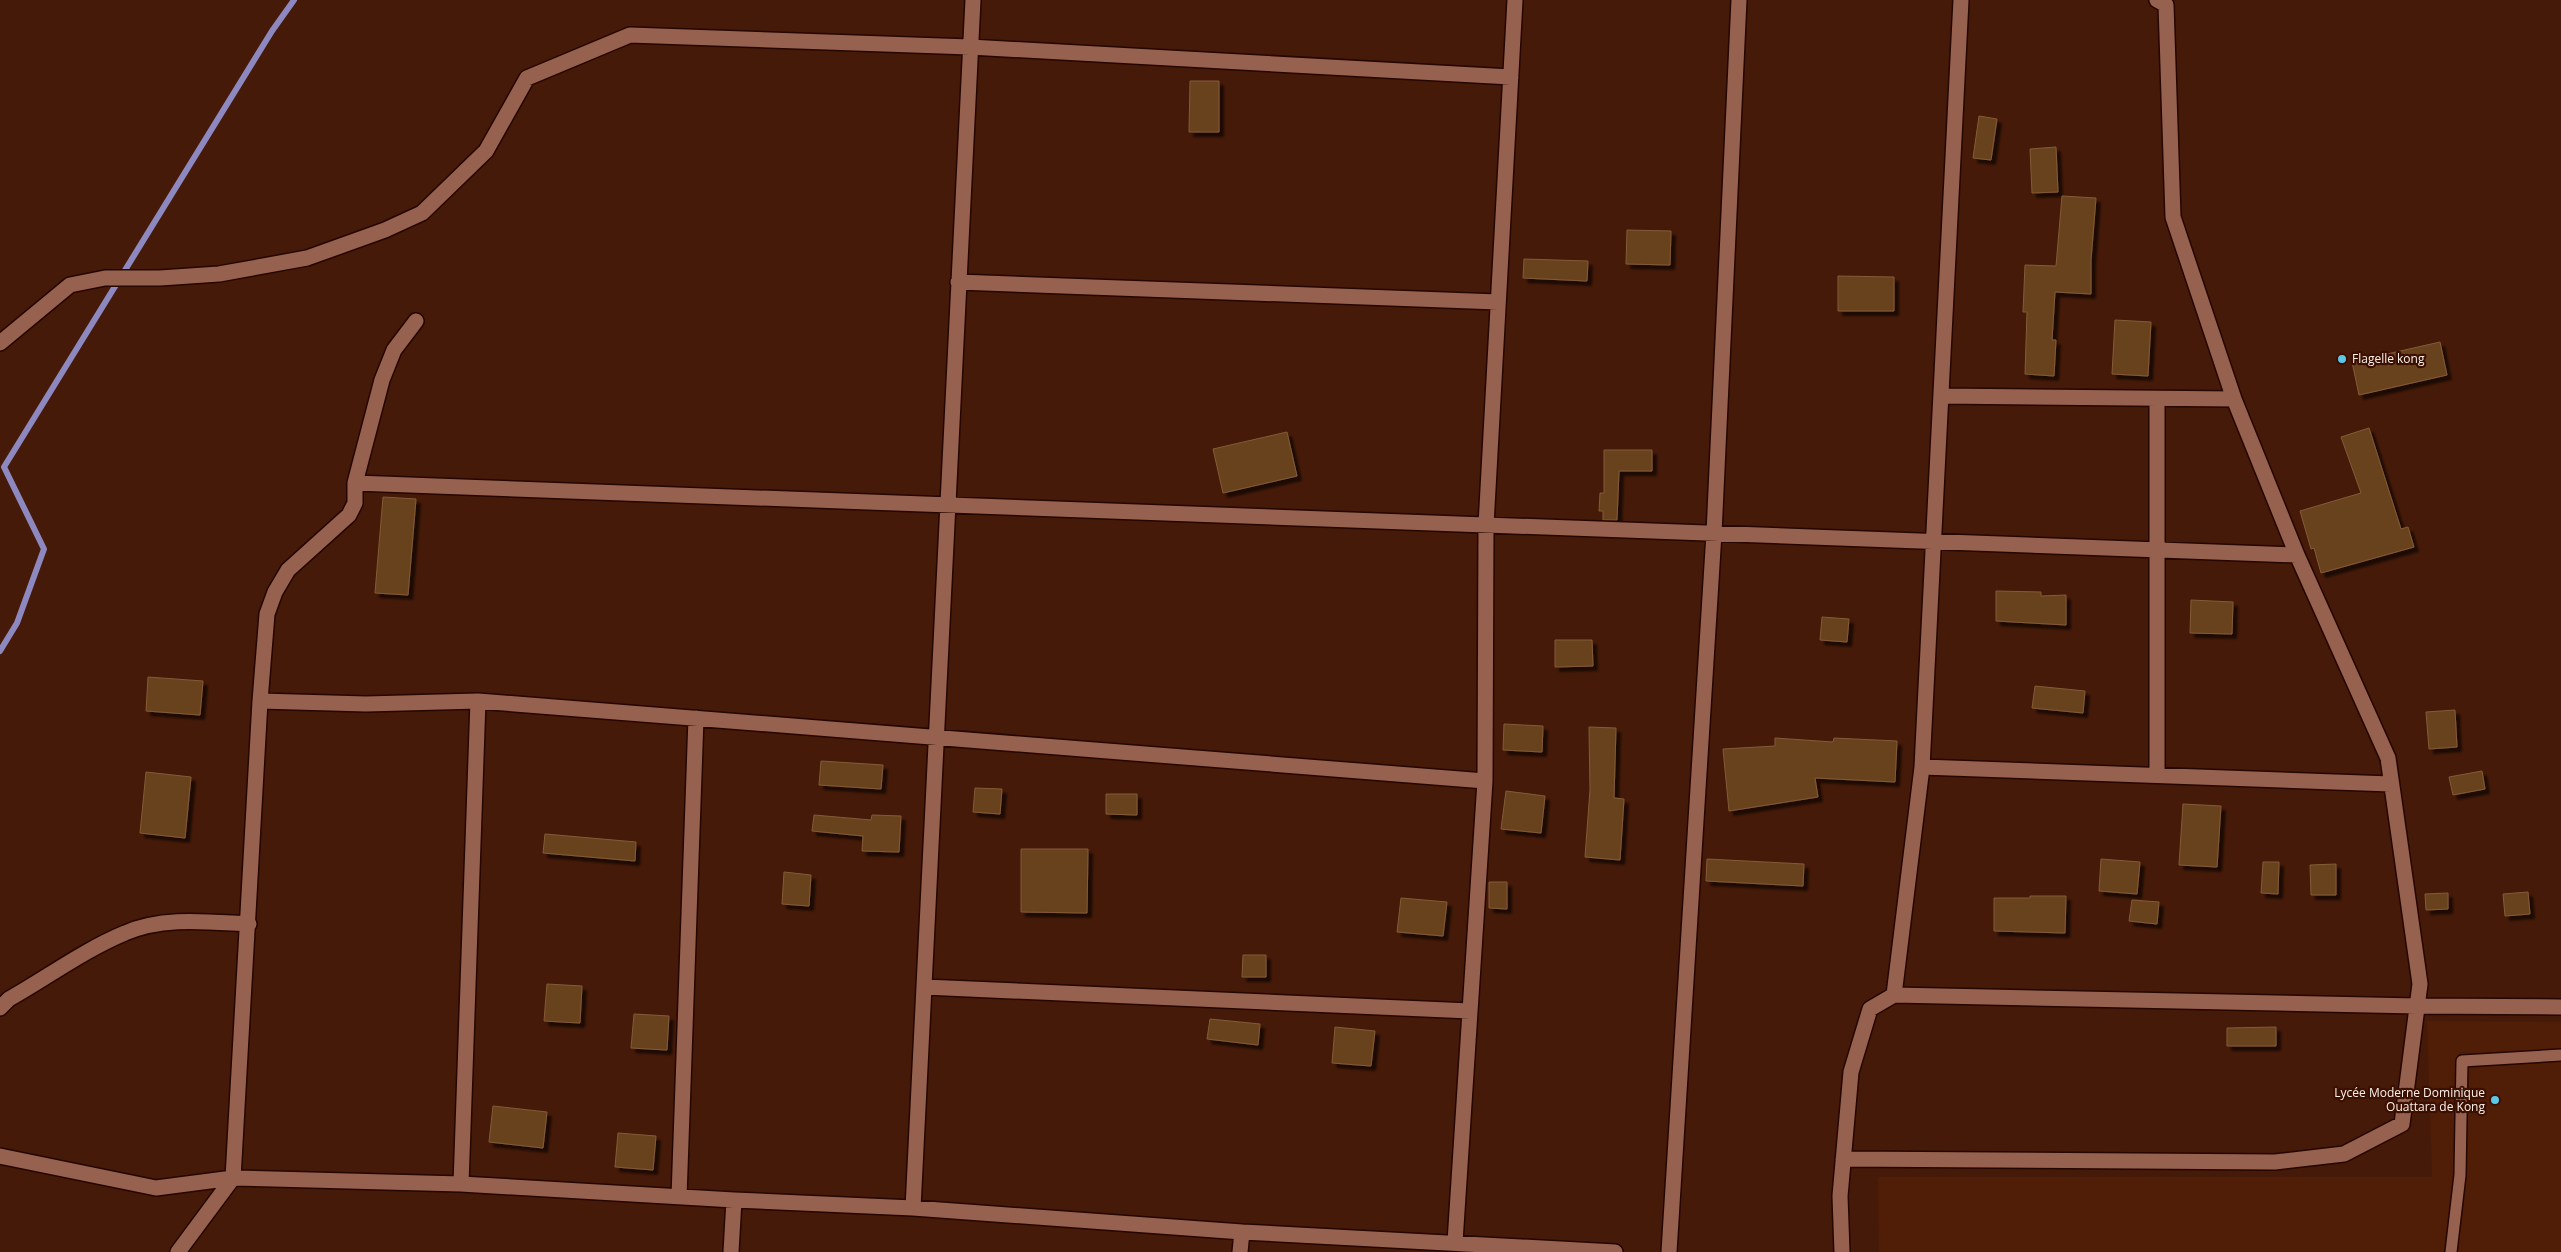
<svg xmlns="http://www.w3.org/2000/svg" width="2561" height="1252" viewBox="0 0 2561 1252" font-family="'Open Sans',sans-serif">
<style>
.built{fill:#501d07}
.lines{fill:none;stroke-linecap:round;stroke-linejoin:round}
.stream{stroke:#8d88c0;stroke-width:6}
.building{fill:#68421e;stroke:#845b37;filter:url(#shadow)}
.lane-casing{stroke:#260600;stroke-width:14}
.street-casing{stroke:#260600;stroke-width:18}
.lane{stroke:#96624f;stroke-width:11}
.street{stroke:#96624f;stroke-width:15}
.poi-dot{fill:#5dc7e8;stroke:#3b1000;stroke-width:2}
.labels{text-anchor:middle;stroke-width:4.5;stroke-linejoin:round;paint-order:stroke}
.poi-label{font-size:12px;fill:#fcf0eb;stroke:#3b1000;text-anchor:start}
</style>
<defs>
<filter id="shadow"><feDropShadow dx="4.5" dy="4.5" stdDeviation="1" flood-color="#0009"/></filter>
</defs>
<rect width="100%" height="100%" fill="#461a08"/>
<path class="built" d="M2427,1021L2561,1022V1252H1879L1878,1177H2432Z"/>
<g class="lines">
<path class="stream" d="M0,651L17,623L44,549L4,467L272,31L294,0"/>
</g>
<path class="building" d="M1190,81H1219V132H1189Z
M1979,116L1997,119L1991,160L1973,158Z
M2056,147L2058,192L2032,193L2030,149Z
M2062,196L2096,198L2091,260V294L2055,292L2052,340H2056L2054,376L2025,374L2027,312H2023L2025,265L2056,266Z
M1627,230L1671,231L1670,265L1626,264Z
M1524,259L1588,261L1587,281L1523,278Z
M1838,276L1894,277V311H1838Z
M2115,320L2151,322L2148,376L2112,374Z
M2440,342L2447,375L2359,395L2352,362Z
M2369,428L2401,529L2408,527L2414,547L2321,573L2314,548L2311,549L2300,511L2361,493L2341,437Z
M1287,432L1297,476L1223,493L1213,449Z
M1604,450H1652V471H1619L1617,520H1603V511H1599L1600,493H1604Z
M383,497L416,499L408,595L375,593Z
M1996,591L2041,592V596L2066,595V625L1996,621Z
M2191,600L2233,602L2232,634L2190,633Z
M1822,617L1849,619L1847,642L1820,640Z
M1555,640H1592L1593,666L1555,667Z
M148,677L203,681L200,715L146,711Z
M2035,686L2085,691L2083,713L2032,708Z
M2455,710L2457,747L2429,749L2426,712Z
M1504,724L1543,726L1542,752L1503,750Z
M1589,727L1616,728L1614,798L1624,799L1620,860L1585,857L1590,790Z
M1775,738L1833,742L1834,738L1897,741L1895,782L1815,778L1818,797L1729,811L1723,749L1775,746Z
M821,761L883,765L881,789L819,785Z
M2482,771L2485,789L2453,795L2449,777Z
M146,772L191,777L185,838L140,833Z
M975,788L1002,789L1000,814L973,812Z
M1506,791L1545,796L1541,833L1501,829Z
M1106,794H1137V815L1106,814Z
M2183,804L2221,806L2217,867L2179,865Z
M814,815L871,820L872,815L901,816L899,852L862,851L863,836L812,831Z
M545,834L636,842L635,861L543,853Z
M1021,849H1088L1087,913L1021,912Z
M1707,859L1804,864L1803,886L1706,881Z
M2101,859L2140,862L2137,894L2099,891Z
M2263,862H2279L2278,894L2261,893Z
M2336,864V895H2311L2310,865Z
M784,872L811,875L809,906L782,904Z
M1489,882H1507V909L1489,908Z
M2528,892L2530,914L2505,916L2503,894Z
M2448,893V909L2426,910L2425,894Z
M2030,896H2066L2065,933L1994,931V898H2030Z
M1401,898L1447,902L1443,936L1397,932Z
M2132,900L2159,902L2157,924L2129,921Z
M1243,955H1266V977H1242Z
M547,984L582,986L580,1023L544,1021Z
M634,1014L669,1016L667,1050L631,1048Z
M1210,1019L1260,1024L1258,1045L1207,1039Z
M1335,1027L1375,1031L1371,1066L1332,1063Z
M2276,1027V1046H2227V1028Z
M493,1106L547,1112L543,1148L489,1142Z
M618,1133L656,1136L653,1170L615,1167Z"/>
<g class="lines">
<g class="lane-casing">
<path id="lane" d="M2451,1252L2460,1175L2462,1061L2561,1055"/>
</g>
<g class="street-casing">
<path id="street" d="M958,282L1498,302
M0,343L70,285L105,278H160L219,274L307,258L385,230L422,213L486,151L527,78L630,35L970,47L1511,77
M1941,396L2234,399
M355,483L2297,555
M260,701L366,704L478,701L1485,781
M1922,767L2391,784
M2157,775V399
M924,987L1470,1011
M1894,995L2417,1006L2561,1007
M0,1008L9,999C48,977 84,950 125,933C163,916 209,922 249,924
M0,1156L156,1188L233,1178L260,701L267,614L275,592L288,570L349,515L355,503V483L382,380L394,350L416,321
M1843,1159L2275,1162L2344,1154L2402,1124L2420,984L2388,758L2297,555L2234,399L2173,217L2166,5L2157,0
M461,1184L478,701
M679,1197L696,718
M913,1208L973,0
M1455,1242L1485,781L1486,525L1515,0
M178,1252L233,1178L461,1184L734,1200L913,1208L1242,1232L1615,1252
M731,1252L734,1200
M1240,1252L1242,1232
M1669,1252L1714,533L1739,0
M1842,1252L1840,1196L1851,1072L1870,1009L1894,995L1922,767L1961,0"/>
</g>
<use href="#lane" class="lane"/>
<use href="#street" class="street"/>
</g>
<g class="poi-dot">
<circle cx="2342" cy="359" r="5"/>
<circle cx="2495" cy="1100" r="5"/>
</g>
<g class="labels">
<g class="poi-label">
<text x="2352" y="363">Flagelle kong</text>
<text x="2485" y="1097" text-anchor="end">Lycée Moderne Dominique<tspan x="2485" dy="14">Ouattara de Kong</tspan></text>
</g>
</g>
</svg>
